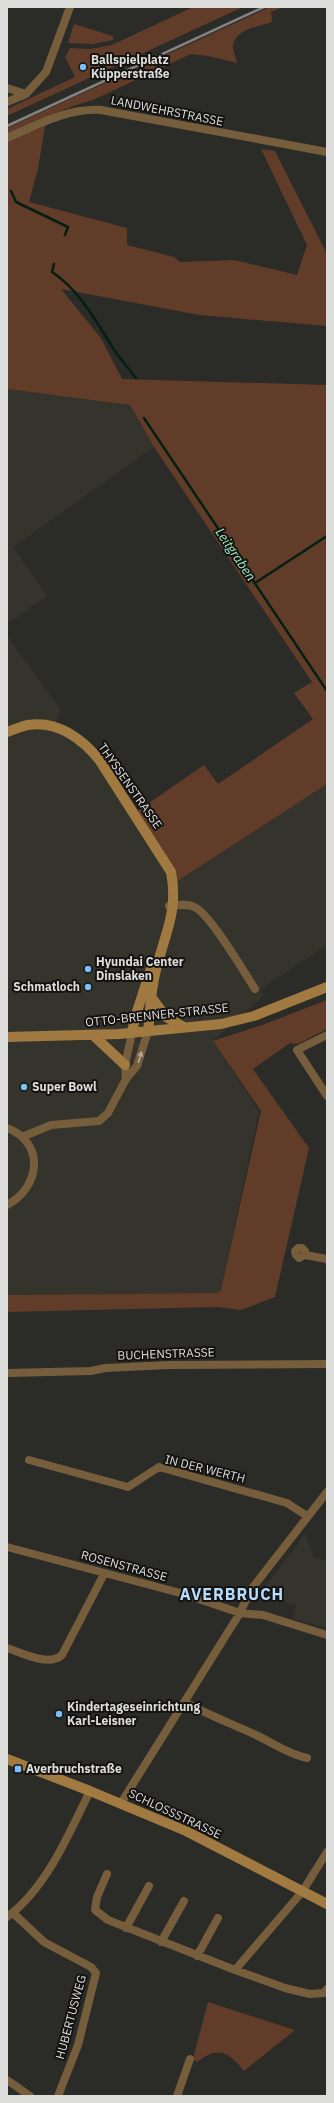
<svg xmlns="http://www.w3.org/2000/svg" width="334" height="2103" viewBox="0 0 334 2103" font-family="'IBM Plex Sans',sans-serif">
<style>
.built{fill:#35342c}
.green{fill:#613c29}
.lines{fill:none;stroke-linecap:round;stroke-linejoin:round}
.stream{stroke:#041f13;stroke-width:2.5}
.street{stroke:#765e3c;stroke-width:8}
.secondary{stroke:#a07a41;stroke-width:10}
.rail{stroke:#828280;stroke-width:2.5}
.oneway{fill:#b4aa9b}
.poi-dot{fill:#78bff7;stroke:#141312;stroke-width:1.5}
.labels{text-anchor:middle;stroke-width:4;stroke-linejoin:round;paint-order:stroke}
.poi-label{font-size:12px;font-weight:bold;fill:#dddddb;stroke:#141312;text-anchor:start}
.street-label{font-size:12px;fill:#dddddb;stroke:#141312}
.water-label{font-size:13px;font-style:italic;fill:#9ff0c4;stroke:#141312}
.district-label{font-size:16px;font-weight:bold;letter-spacing:1px;fill:#b6ddfd;stroke:#141312}
</style>
<rect width="100%" height="100%" fill="#2b2b28"/>
<path class="built" d="M7,389L130,405L154,447L13,547L47,596L7,624Z
M7,636L61,710L53,729L90,750L176,882L327,784V945L261,989L264,995L213,1041L259,1111L221,1290L216,1293L7,1295Z
M305,1534L314,1558L327,1561V1628L293,1619L296,1605L259,1595Z"/>
<path class="green" d="M193,7H243L7,116V109L75,77L65,57L70,48L90,49L112,45Z
M270,7H283L271,12L272,22C260,26 236,29 233,45C232,50 236,57 237,63L208,56L191,54L93,100L73,106L7,134V128Z
M74,24L113,36V40L93,44L68,43Z
M45,126L38,169L29,202L127,228V245L174,257L180,262L234,260L297,275L307,245L261,149L275,151L327,254V326L199,315L61,289L101,338L122,379L327,385V784L176,882L136,812L204,765L218,784L313,719L294,693L312,682L154,447L130,405L7,389V141Z
M327,1000V1029L298,1044L290,1043L253,1069L309,1148L275,1297L241,1310L217,1307L7,1312V1295L216,1293L221,1290L261,1111L213,1041L262,1025Z
M208,2002L295,2030L244,2071C228,2051 218,2046 197,2062L193,2059Z"/>
<g class="lines">
<path class="stream" d="M11,191L16,202L68,227L65,235
M54,264L52,272C79,290 93,317 110,343C117,356 127,366 136,378
M144,418L327,691
M255,583L327,536"/>
<path class="street" d="M7,88L26,94
M7,102L26,94L46,72L70,7
M7,138C37,125 67,108 101,110L327,152
M169,906C177,905 189,903 196,908C211,916 244,972 255,989
M327,1035L297,1050L327,1096
M126,1079L125,1065L132,1033
M7,1128C45,1142 41,1187 7,1205
M22,1137L51,1125L99,1121L108,1113L126,1079L137,1066L148,1031
M305,1255V1251L302,1248H298L295,1251L296,1255L299,1258L305,1255L327,1259
M7,1373L91,1371L105,1368L170,1365L327,1364
M29,1460L128,1487L159,1467L287,1503L307,1516
M7,1547L184,1594L240,1613L263,1615L327,1635
M7,1648C22,1653 49,1667 62,1655L104,1574
M185,1702C208,1715 232,1724 256,1735C273,1743 288,1754 307,1758
M121,1803L240,1613L250,1591L327,1492
M107,1874L97,1897L95,1910L108,1920L235,1970L285,1988L310,1994L324,1993L327,1989
M13,1913L44,1942L91,1967L96,1973L78,2045L58,2096
M7,1917C47,1888 69,1833 90,1791
M126,1928L149,1886
M161,1942L184,1901
M197,1956L218,1918
M235,1970L302,1892L327,1852
M7,2080L30,2096
M177,2096L190,2059"/>
<path class="secondary" d="M7,732C14,730 21,726 28,725C57,720 83,739 100,761L171,872C180,918 159,943 153,985C150,1000 150,1016 148,1031
M152,998L166,1017L184,1027
M132,1033L135,1018L150,971
M93,1035L125,1065
M7,1037L119,1034L221,1024L254,1016L327,987
M7,1759L90,1791L186,1831L327,1904"/>
<path class="rail" d="M7,126L264,7"/>
</g>
<defs><path id="oneway-solid" d="M-6-.8H1V-3.2L6.5 0L1 3.2V.8H-6Z"/></defs>
<use class="oneway" href="#oneway-solid" transform="translate(140 1057) rotate(-73)"/>
<g class="poi-dot">
<circle cx="83" cy="67" r="4"/>
<circle cx="88" cy="969" r="4"/>
<circle cx="88" cy="987" r="4"/>
<circle cx="24" cy="1087" r="4"/>
<circle cx="59" cy="1714" r="4"/>
<rect x="14" y="1765" width="8" height="8" rx="2"/>
</g>
<g class="labels">
<g class="poi-label">
<text x="91" y="64">Ballspielplatz<tspan x="91" dy="14">Küpperstraße</tspan></text>
<text x="96" y="966">Hyundai Center<tspan x="96" dy="14">Dinslaken</tspan></text>
<text x="80" y="991" text-anchor="end">Schmatloch</text>
<text x="32" y="1091">Super Bowl</text>
<text x="67" y="1711">Kindertageseinrichtung<tspan x="67" dy="14">Karl-Leisner</tspan></text>
<text x="26" y="1773">Averbruchstraße</text>
</g>
<g class="street-label">
<text transform="translate(167 111) rotate(11)" y="4">LANDWEHRSTRASSE</text>
<text transform="translate(130 786) rotate(55)" y="4">THYSSENSTRASSE</text>
<text transform="translate(157 1015) rotate(-6)" y="4">OTTO-BRENNER-STRASSE</text>
<text transform="translate(166 1354) rotate(-2)" y="4">BUCHENSTRASSE</text>
<text transform="translate(205 1469) rotate(14)" y="4">IN DER WERTH</text>
<text transform="translate(124 1566) rotate(15)" y="4">ROSENSTRASSE</text>
<text transform="translate(175 1814) rotate(25)" y="4">SCHLOSSSTRASSE</text>
<text transform="translate(71 2017) rotate(-75)" y="4">HUBERTUSWEG</text>
</g>
<g class="water-label">
<text transform="translate(236 554) rotate(56)" y="5">Leitgraben</text>
</g>
<g class="district-label">
<text x="232" y="1600">AVERBRUCH</text>
</g>
</g>
<rect width="334" height="2103" fill="none" stroke="#dddddb" stroke-width="16"/>
</svg>
